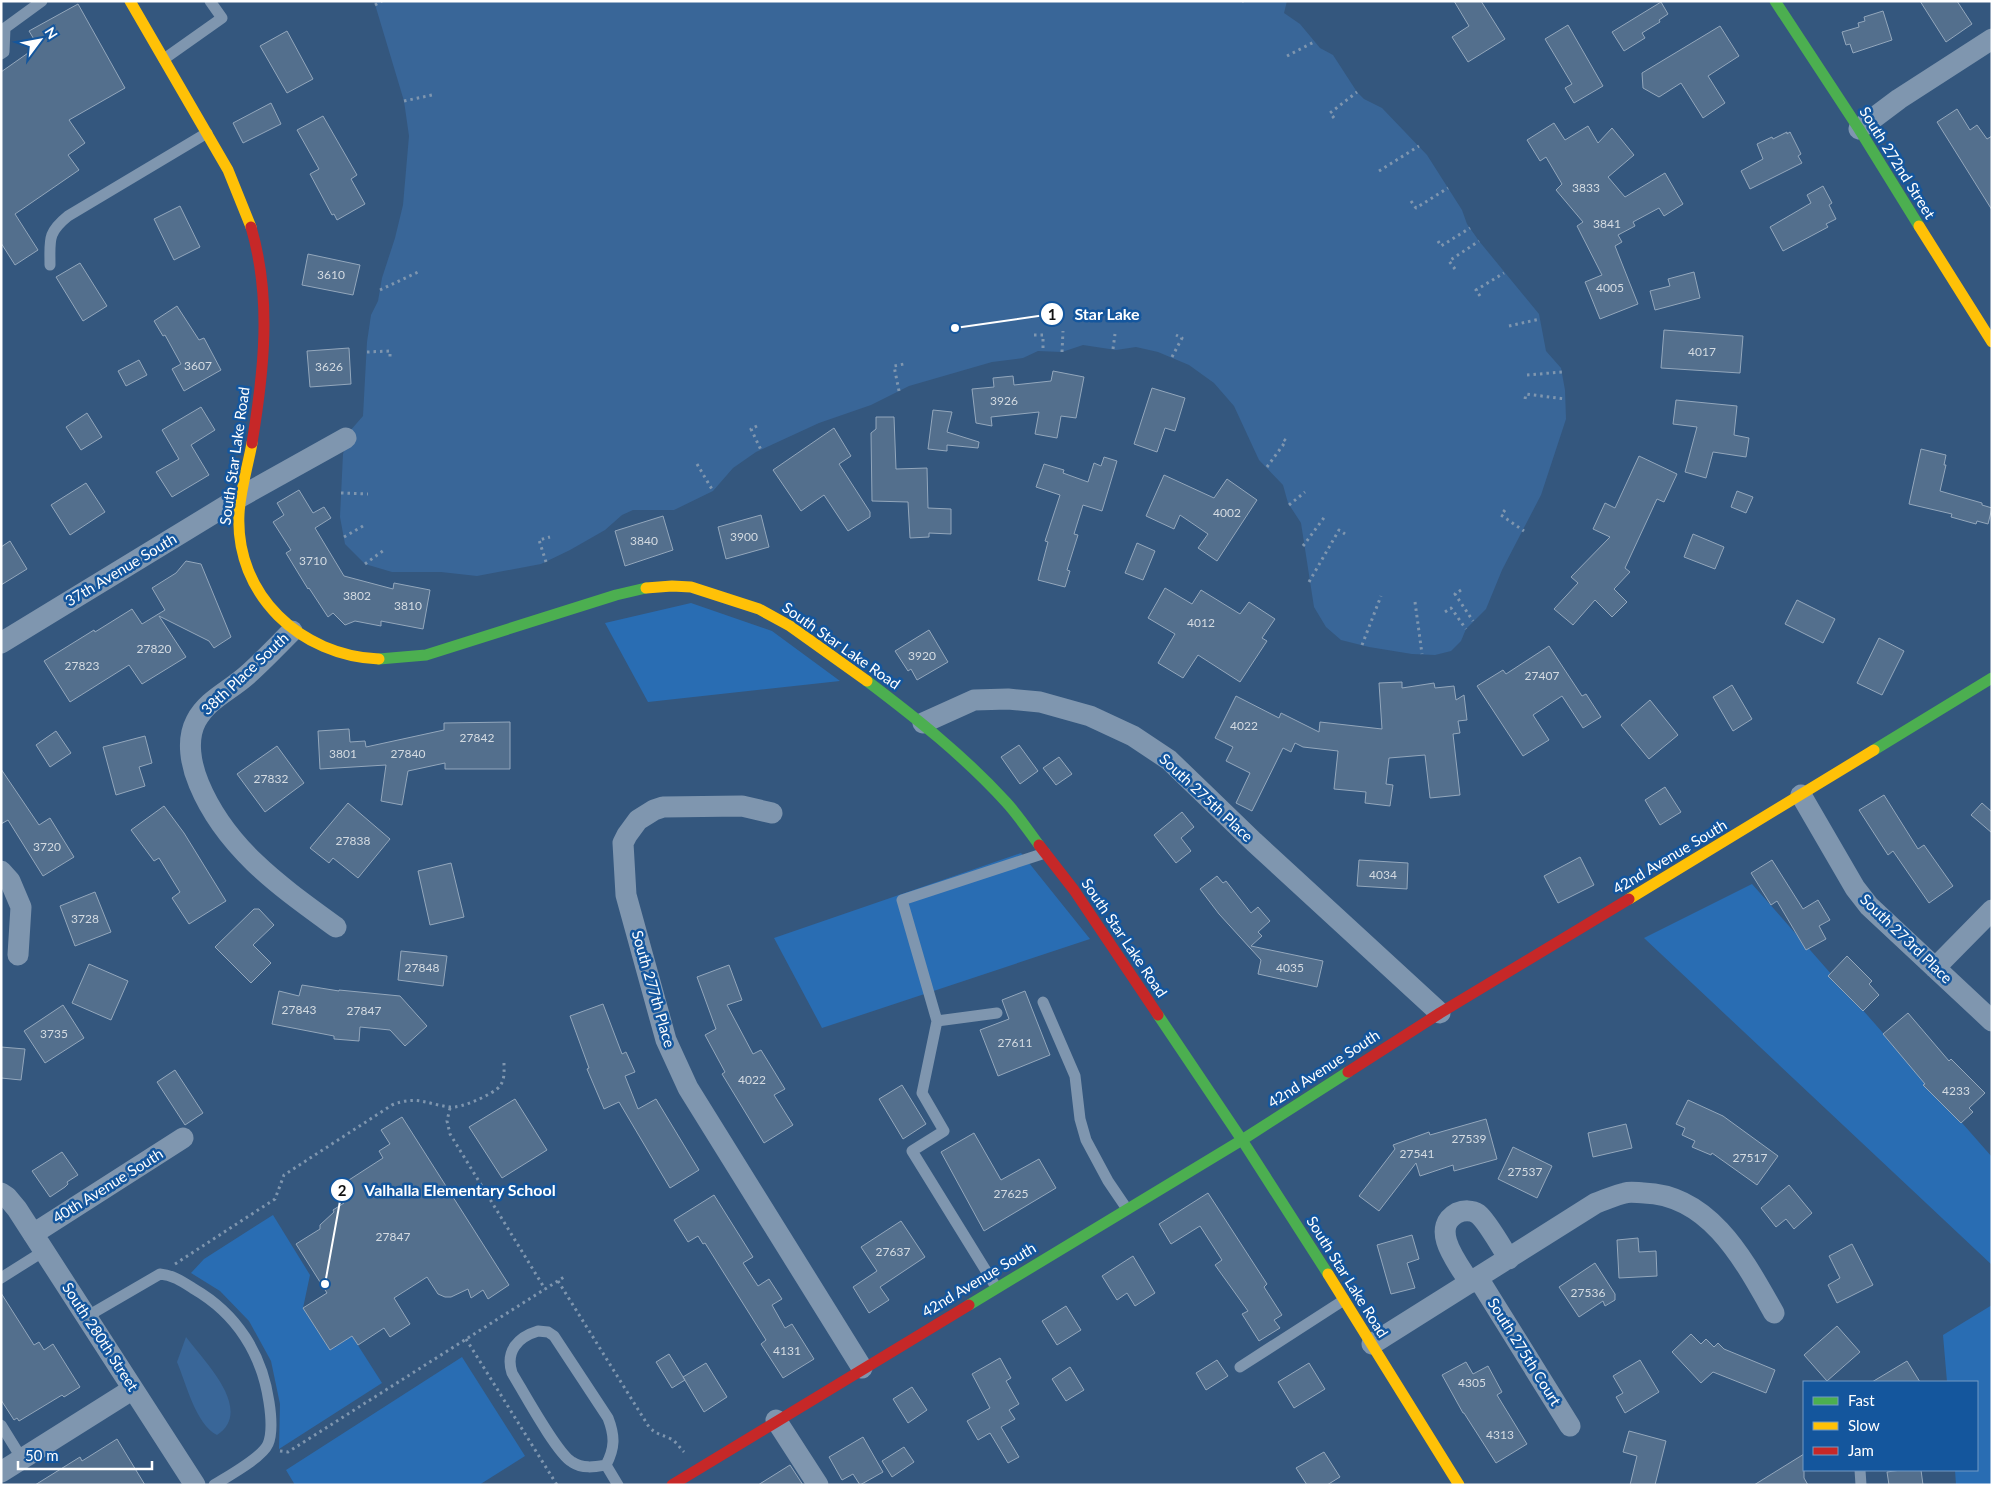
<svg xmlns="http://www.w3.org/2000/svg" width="1993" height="1486" viewBox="0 0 1993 1486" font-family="Lato,sans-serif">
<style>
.green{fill:#296db3}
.water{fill:#396698}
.building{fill:#536f8d;stroke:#93a7bc}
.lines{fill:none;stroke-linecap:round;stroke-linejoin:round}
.path{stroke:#7f96af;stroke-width:3;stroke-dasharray:2.5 4;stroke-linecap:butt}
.lane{stroke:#7f96af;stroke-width:11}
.street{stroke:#7f96af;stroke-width:21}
.fast{stroke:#4caf50;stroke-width:11}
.slow{stroke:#ffc107;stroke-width:11}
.jam{stroke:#c62828;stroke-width:11}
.labels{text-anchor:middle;stroke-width:5;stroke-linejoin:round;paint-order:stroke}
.number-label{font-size:12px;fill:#d4dbe2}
.street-label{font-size:15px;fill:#fff;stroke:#14569d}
.leader{fill:none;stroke:#fff;stroke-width:2}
.callout-dot{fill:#fff;stroke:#14569d;stroke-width:2}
.mark-label{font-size:15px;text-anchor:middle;font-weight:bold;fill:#111}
.callout-label{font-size:16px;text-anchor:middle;font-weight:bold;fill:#fff;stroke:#14569d;stroke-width:5;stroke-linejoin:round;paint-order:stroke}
</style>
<rect width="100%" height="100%" fill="#34577e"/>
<path class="green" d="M691,603L772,631L840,681L648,702L605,623Z
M1021,853L1090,939L822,1028L774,938Z
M1752,884L1992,1157V1265L1644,938Z
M273,1215L310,1275L303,1308L330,1350L352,1336L382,1383L279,1449L280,1404L271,1361L249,1321L220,1291L191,1273L204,1259Z
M1992,1305V1485H1956L1955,1470H1977V1382H1947L1943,1335Z
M462,1357L525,1456L479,1485H295L286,1470Z"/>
<path class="water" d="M374,1H1287L1284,13L1300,24L1320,48L1333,55L1357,92L1364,99L1382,108L1427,155L1462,210L1467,224L1479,241L1539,314L1546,351L1561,368L1565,390L1566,419L1541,495L1502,570L1486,609L1466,629L1461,641L1451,651L1435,655L1412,654L1369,647L1341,640L1326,627L1314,607L1301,523L1288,503L1283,485L1259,460L1234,406L1214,383L1189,365L1158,352L1136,347L1116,350L1083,345L1062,352L1038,351L1023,358L992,362L909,386L871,405L819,423L756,452L733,468L713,491L674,510H633L622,515L605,530L570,550L541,564L477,576L441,572H392L365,564L345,544L340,517L343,454L350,431L363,416L367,342L371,315L378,301L382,278L395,238L403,205L409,136L404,101Z
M186,1337C203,1360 255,1410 217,1435C196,1425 186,1383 177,1362Z"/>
<path class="building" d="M1454,1H1481L1505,39L1468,62L1452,37L1469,26Z
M1920,1H1957L1972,24L1946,42Z
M1661,2L1668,14L1659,20L1660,22L1642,33L1645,38L1624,51L1612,32Z
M78,4L125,88L69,120L85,143L68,155L79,170L15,214L38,250L15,265L1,243V72L38,46L29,31Z
M1883,11L1892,40L1853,53L1850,44L1846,45L1842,32L1859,27L1858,23L1865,21L1864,17Z
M1568,25L1603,86L1574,103L1565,88L1572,84L1545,39Z
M1720,26L1739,56L1708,76L1725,103L1703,118L1681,83L1659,97L1643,88L1642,73Z
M287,31L313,79L287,93L260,46Z
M271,103L281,124L243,143L233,123Z
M1957,109L1970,130L1977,125L1987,139L1992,136V210L1937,122Z
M323,116L357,175L351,179L365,204L337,220L334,214L332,215L310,174L319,169L297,130Z
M1554,123L1565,140L1588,126L1598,143L1612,128L1634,155L1608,177L1625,197L1665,173L1683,204L1664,216L1659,208L1633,222L1635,226L1618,235L1622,242L1615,246L1638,304L1600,319L1585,282L1602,275L1577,226L1583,222L1556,190L1562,184L1546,157L1540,161L1527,140Z
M1787,132V134L1790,132L1801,154L1798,156L1802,163L1750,189L1741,171L1763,159L1757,144L1772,137L1773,139Z
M1823,186L1832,203L1829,205L1836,219L1826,224L1828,227L1783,251L1770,227L1811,203L1807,195Z
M180,206L200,247L174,260L154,219Z
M308,254L360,265L353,295L302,285Z
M80,263L107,306L83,321L56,277Z
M1694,272L1700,298L1655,310L1650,291L1670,286L1668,279Z
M177,306L199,340L204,338L221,370L184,391L172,369L181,364L165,335L163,336L154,321Z
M1664,330L1743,336L1740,373L1661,368Z
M349,348L351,384L310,387L307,351Z
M139,360L147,375L126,386L118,371Z
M1053,371L1084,377L1076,418L1061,416L1057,438L1035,434L1039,412L991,417L992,426L976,423L972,389L994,387L993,378L1013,376L1014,385L1051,381Z
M1152,388L1185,398L1175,431L1165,428L1157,452L1134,444Z
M1676,400L1737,406L1734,435L1749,438L1746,457L1713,452L1706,478L1685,472L1697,427L1673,424Z
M201,407L215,430L191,445L209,475L172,497L156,472L179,459L162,430Z
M933,410L952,412L947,432L979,442L978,448L947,445V451L928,449Z
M87,413L102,437L81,450L66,427Z
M876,417H894L896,469L927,468L928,508L951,509V534L929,533V537L910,538L908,502L872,501L871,433L876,429Z
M834,428L851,456L839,464L870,512V517L848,531L824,495L801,511L773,470Z
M1921,449L1946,455L1944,465H1946L1940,491L1982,503V505L1992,508L1988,524L1977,521L1976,524L1951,517L1952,514L1909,504Z
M1639,456L1677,474L1664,502L1657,499L1625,568L1630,572L1614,589L1627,602L1612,617L1595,600L1573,625L1554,609L1578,583L1571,577L1610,537L1593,529L1605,503L1615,508Z
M1104,457L1117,461L1102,511L1083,505L1074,534L1078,535L1067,570L1070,571L1065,587L1038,580L1048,542L1045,541L1060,495L1036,487L1044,464L1064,470L1063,473L1088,482L1094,463L1101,466Z
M1164,475L1214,498L1227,479L1257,500L1217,561L1198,548L1208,534L1180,515L1174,529L1146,516Z
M86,483L105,512L70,535L51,505Z
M299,490L313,513L324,507L331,518L315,528L344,576L393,589L394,583L430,590L423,629L381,621V626L355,621L345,625L333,613L328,617L309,588L308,589L286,553L291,550L273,522L284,515L277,503Z
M1737,491L1753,497L1746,513L1731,507Z
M761,515L769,547L726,559L718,527Z
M663,516L673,550L625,566L615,531Z
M1693,534L1724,547L1715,569L1684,557Z
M10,541L27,569L1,585V547Z
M1137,543L1155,551L1143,580L1125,573Z
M186,561L201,564L231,637L214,648L209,641L159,616L186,657L142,684L129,665L70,702L44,661L94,630L95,632L132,609L142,624L165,610L152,588L176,573Z
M1165,588L1192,604L1201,590L1240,614L1249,602L1275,619L1262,638L1267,641L1240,682L1198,655L1183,678L1158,663L1175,634L1148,618Z
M1797,600L1835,619L1823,643L1785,624Z
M929,630L948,662L917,680L911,669L908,671L895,651Z
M1879,638L1904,651L1882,695L1857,683Z
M1549,646L1582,696L1586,694L1601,717L1583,728L1562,696L1533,715L1549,740L1523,756L1477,686L1503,670L1506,674Z
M1402,682V688L1434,683L1435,688L1454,686L1456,700L1464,695L1467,720L1458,721L1460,733L1453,734L1460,795L1430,798L1425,755L1389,758L1386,784L1393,785L1390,806L1365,803L1366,792L1334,789L1338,751L1303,747L1295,743L1291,752L1283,748L1252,811L1236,803L1250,773L1226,761L1233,747L1215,738L1236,696L1279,718L1281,713L1319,732L1320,722L1382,729L1379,683Z
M1732,685L1752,719L1733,731L1713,697Z
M1650,700L1678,735L1649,759L1621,725Z
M510,722V769H445V763L408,771L402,805L381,801L386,765L320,769L318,731L349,729L350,742L365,741L366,747L444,730V723Z
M56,731L71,753L50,767L36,745Z
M145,736L152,763L139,767L145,786L116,795L103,747Z
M1019,745L1038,771L1020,784L1001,757Z
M277,746L304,783L265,812L237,774Z
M1059,757L1072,774L1056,785L1043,768Z
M1,769L39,825L50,818L74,857L43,876L8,820L1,824Z
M1665,787L1681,812L1660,825L1645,800Z
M1884,795L1918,849L1924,845L1953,886L1929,903L1893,851L1888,855L1859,810Z
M348,803L390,839L358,878L333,858L329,863L310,848Z
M1982,803L1992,812V833L1971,815Z
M164,806L184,833L226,901L189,924L172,898L180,892L159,858L154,861L131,830Z
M1182,812L1194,827L1181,838L1191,851L1176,863L1154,835Z
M1580,857L1594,885L1558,903L1544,876Z
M1359,860L1408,863L1407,889L1357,886Z
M1772,860L1803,909L1818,900L1830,920L1819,926L1826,939L1806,950L1777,901L1771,905L1751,873Z
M451,863L464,917L430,925L418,871Z
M1217,876L1223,883L1226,881L1251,913L1258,907L1270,921L1258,932L1262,936L1251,946L1323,961L1317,987L1258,974L1261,960L1219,914L1200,889Z
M95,892L111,932L75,946L60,906Z
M254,909H259L274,925L253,945L271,963L251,983L215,947Z
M401,951L447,956L443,986L398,980Z
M1847,956L1872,981L1869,984L1879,995L1863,1011L1828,976Z
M89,964L128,981L111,1020L72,1003Z
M729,965L742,1000L727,1005L753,1054L761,1050L785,1089L774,1095L793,1125L764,1143L722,1074L725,1072L705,1035L716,1029L697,977Z
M302,985L339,991V990L400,996L427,1026L405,1046L390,1030L360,1027L359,1041L334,1039V1036L272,1024L279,991L299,996Z
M1025,991L1050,1055L998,1076L980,1030L1009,1019L1002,1000Z
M603,1004L622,1054L626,1052L635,1072L625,1076L638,1109L656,1099L699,1170L670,1188L619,1102L604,1109L587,1069L589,1068L570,1016Z
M63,1005L84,1038L45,1063L24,1031Z
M1908,1013L1949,1061L1951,1059L1985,1093L1969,1108L1973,1112L1961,1123L1923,1085L1925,1084L1883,1034Z
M1,1047L25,1049L21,1080L1,1078Z
M175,1070L203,1113L185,1125L157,1082Z
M902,1085L926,1124L903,1139L879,1099Z
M515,1099L547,1150L502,1178L469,1127Z
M1688,1100L1723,1116L1778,1156L1757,1185L1712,1153L1711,1155L1692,1147L1695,1141L1682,1135L1685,1128L1676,1124Z
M402,1117L509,1285L488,1299L483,1290L471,1298L468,1289L451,1297H445L438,1294L427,1277L394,1298L410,1324L390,1337L384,1328L358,1345L352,1336L330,1350L303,1308L327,1293L296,1244L320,1229V1225L334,1212L333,1210L344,1203L335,1189L383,1158L379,1151L390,1144L381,1130Z
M1486,1119L1497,1159L1454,1171L1453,1165L1420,1176L1416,1163L1379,1211L1359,1196L1395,1149L1393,1145L1429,1132L1430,1135Z
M1626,1124L1632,1148L1593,1157L1588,1133Z
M974,1133L1001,1180L1039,1159L1056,1188L984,1231L941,1152Z
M1513,1147L1552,1166L1537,1198L1498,1179Z
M62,1152L78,1175L67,1182L68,1184L65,1187L50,1197L32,1171Z
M1789,1185L1812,1213L1794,1229L1786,1219L1776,1227L1761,1208Z
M1208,1193L1267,1284L1264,1287L1282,1315L1274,1320L1280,1328L1259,1341L1242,1314L1248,1311L1215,1265L1222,1260L1200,1226L1171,1244L1159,1224Z
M714,1195L753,1257L743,1263L758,1286L769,1279L782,1299L772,1305L785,1328L792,1324L814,1359L783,1378L761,1344L766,1340L705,1243L703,1244L698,1236L688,1242L674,1220Z
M901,1221L925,1257L880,1287L889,1300L869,1313L853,1287L877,1271L861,1247Z
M1412,1235L1419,1259L1407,1263L1415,1288L1391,1294L1377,1245Z
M1638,1238L1639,1252L1656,1251L1657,1276L1619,1278L1617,1240Z
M1852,1244L1873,1285L1837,1303L1828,1285L1840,1278L1829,1256Z
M1133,1256L1155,1293L1135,1306L1127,1293L1117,1300L1102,1276Z
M1595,1263L1615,1294V1300L1605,1306L1603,1301L1579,1317L1559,1287Z
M1,1293L34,1345L39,1342L44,1350L53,1344L80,1387L64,1397L62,1395L19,1421L17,1418L14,1420L1,1400Z
M1066,1306L1081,1330L1057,1345L1042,1321Z
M1837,1326L1860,1352L1827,1381L1804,1355Z
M1691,1334L1701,1344L1706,1339L1714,1347L1718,1343L1724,1349L1775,1370L1766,1393L1713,1372L1701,1383L1672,1352Z
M669,1354L685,1380L672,1388L656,1362Z
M1000,1358L1011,1378L1006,1381L1019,1404L1009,1410L1015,1419L1001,1427L1019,1457L1008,1463L990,1433L978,1440L967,1421L990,1408L972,1374Z
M1217,1360L1228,1376L1206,1390L1196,1373Z
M1640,1360L1659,1392L1625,1413L1616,1397L1623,1393L1613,1376Z
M1907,1361L1920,1382H1872Z
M1466,1362L1473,1374L1488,1366L1502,1392L1497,1395L1527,1444L1496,1463L1464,1413H1463L1442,1375Z
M706,1363L727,1397L704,1412L683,1377Z
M1309,1363L1325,1389L1294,1408L1278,1382Z
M1070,1367L1084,1390L1066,1401L1052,1379Z
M912,1387L927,1410L908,1423L893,1399Z
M1629,1431L1666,1441L1655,1485H1630L1637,1456L1623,1452Z
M863,1437L883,1472L860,1485L853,1474L842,1480L829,1457Z
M117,1439L145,1485H35L80,1457L82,1461Z
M904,1447L914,1462L892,1477L882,1461Z
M1324,1452L1340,1477L1327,1485H1307L1296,1468Z
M1804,1454V1478L1808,1485H1754Z
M790,1465L803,1485H758Z
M1901,1470H1921L1923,1485H1889L1887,1472Z"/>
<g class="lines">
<path class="path" d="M1243,1L1244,2
M375,5L382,1
M1287,56L1314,42
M404,101L432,95
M1334,118L1330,113L1357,92
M1379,171L1419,146
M1411,201L1416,208L1448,188
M1438,241L1441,246L1470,228
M1455,269L1449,261L1479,241
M380,290L418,272
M1480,296L1476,290L1504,273
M1509,326L1540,319
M1034,335H1043V351
M1113,349L1115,334
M367,352L390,351V357
M1062,352L1063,331
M1172,357L1182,338L1176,335
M1527,375L1562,372
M899,391L894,366L904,364
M1525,399L1526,394L1565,399
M757,426L751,429L761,450
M697,464L713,491
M1267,467L1286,441L1281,437
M341,493L368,494
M1289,505L1305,492
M1505,510L1501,515L1524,531
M344,537L363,526
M1303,546L1326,515
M546,562L539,540L550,537
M365,564L384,550
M1309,582L1339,530L1345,534
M1461,590L1455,594L1473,621
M1415,602L1422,654
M1445,612L1451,608L1466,629
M1362,645L1381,596
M450,1108L447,1121L450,1134L545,1289
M175,1264L275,1199L284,1175L392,1105C417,1095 426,1104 450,1107C460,1109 494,1094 500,1086C505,1079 504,1071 504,1063
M558,1281L649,1427C656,1434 660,1434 669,1438C676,1441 679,1447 684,1452
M466,1339L557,1485
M280,1451L288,1452L564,1277"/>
<path class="lane" d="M1,54L4,52L5,28L42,1
M164,59L222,18L210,1
M50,265C50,240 47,233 68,216L207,133
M1043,1002L1075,1076L1080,1119L1086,1140L1108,1181L1127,1209
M937,1021L997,1013
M1,1278L44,1251
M996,1287L912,1151L944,1131L922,1093L937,1021L902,900L1045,853
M86,1317L160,1274C173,1275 183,1282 194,1289C237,1314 262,1354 269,1402C271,1415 273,1432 268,1444C262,1458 228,1476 214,1485
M538,1331L548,1332L554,1336L608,1418C615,1436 615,1448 606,1465C594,1467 583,1469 572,1462C557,1454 523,1391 512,1373C505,1351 518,1337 538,1331Z
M1240,1367L1344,1300
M1,1425L22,1459
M606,1465L618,1485
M1860,1470L1861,1485"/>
<path class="street" d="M1859,129L1899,99L1992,39
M292,631C277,646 262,662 246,676C229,691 207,700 196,721C186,740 191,765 199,784C226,849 281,887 336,927
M1,643L242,496L346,438
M923,723L974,700L1008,699L1040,702L1090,716L1133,736L1169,760L1254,842L1440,1013
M1801,795L1855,888L1869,906L1992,1021
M772,813L742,806L663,807L654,810L638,820L627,835L623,843L626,895L666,1040L688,1088L862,1368
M1,871L10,881L21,907L18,955
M1935,968L1992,910
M1,1193L7,1197L17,1209L195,1485
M33,1234L183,1138
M1478,1278L1570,1426
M1470,1283C1460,1266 1428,1229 1457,1213C1464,1210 1472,1210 1478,1214C1487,1221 1502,1248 1509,1259
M1372,1344L1596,1203C1606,1200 1615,1195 1625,1193C1631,1191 1638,1193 1644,1193C1711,1195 1745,1262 1774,1313
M776,1420L818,1485
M1,1472L133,1389"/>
<path class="fast" d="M1775,1L1859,129L1919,226
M379,659L426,655L616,595L646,588
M867,681C916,718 964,756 1006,802C1018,815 1028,830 1039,845
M1874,750L1992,678
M1158,1015L1242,1140L1328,1274
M969,1305L1242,1140L1348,1072"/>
<path class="slow" d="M130,1L228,170L251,227
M1919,226L1992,342
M252,443C248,466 240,491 239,514C235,595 301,656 379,659
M646,588L672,586L691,587L759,609L790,626L867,681
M1629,899L1874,750
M1328,1274L1459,1485"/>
<path class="jam" d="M251,227C272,298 264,371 252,443
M1039,845L1074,890L1158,1015
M1348,1072L1440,1013L1629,899
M672,1485L969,1305"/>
</g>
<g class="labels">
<g class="number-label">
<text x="1586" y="192">3833</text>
<text x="1607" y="228">3841</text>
<text x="331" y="279">3610</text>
<text x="1610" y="292">4005</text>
<text x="1702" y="356">4017</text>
<text x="198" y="370">3607</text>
<text x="329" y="371">3626</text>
<text x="1004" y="405">3926</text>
<text x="1227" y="517">4002</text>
<text x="744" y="541">3900</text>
<text x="644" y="545">3840</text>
<text x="313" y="565">3710</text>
<text x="357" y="600">3802</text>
<text x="408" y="610">3810</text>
<text x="1201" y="627">4012</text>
<text x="154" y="653">27820</text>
<text x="922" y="660">3920</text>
<text x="82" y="670">27823</text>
<text x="1542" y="680">27407</text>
<text x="1244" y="730">4022</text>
<text x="477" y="742">27842</text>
<text x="343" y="758">3801</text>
<text x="408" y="758">27840</text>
<text x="271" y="783">27832</text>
<text x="353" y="845">27838</text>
<text x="47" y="851">3720</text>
<text x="1383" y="879">4034</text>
<text x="85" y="923">3728</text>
<text x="422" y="972">27848</text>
<text x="1290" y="972">4035</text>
<text x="299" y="1014">27843</text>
<text x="364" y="1015">27847</text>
<text x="54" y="1038">3735</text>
<text x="1015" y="1047">27611</text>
<text x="752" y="1084">4022</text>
<text x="1956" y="1095">4233</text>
<text x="1469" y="1143">27539</text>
<text x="1417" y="1158">27541</text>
<text x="1750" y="1162">27517</text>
<text x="1525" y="1176">27537</text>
<text x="1011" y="1198">27625</text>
<text x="393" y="1241">27847</text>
<text x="893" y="1256">27637</text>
<text x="1588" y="1297">27536</text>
<text x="787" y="1355">4131</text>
<text x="1472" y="1387">4305</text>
<text x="1500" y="1439">4313</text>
</g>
<g class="street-label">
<text transform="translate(1897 163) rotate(58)" y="5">South 272nd Street</text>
<text transform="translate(235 456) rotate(-82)" y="5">South Star Lake Road</text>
<text transform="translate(121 570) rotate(-31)" y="5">37th Avenue South</text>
<text transform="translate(841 646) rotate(35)" y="5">South Star Lake Road</text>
<text transform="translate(245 674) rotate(-43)" y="5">38th Place South</text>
<text transform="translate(1206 798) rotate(43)" y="5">South 275th Place</text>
<text transform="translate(1670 857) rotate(-31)" y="5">42nd Avenue South</text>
<text transform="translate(1124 938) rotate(56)" y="5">South Star Lake Road</text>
<text transform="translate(1906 939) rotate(44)" y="5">South 273rd Place</text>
<text transform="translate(653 989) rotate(74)" y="5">South 277th Place</text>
<text transform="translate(1324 1069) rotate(-33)" y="5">42nd Avenue South</text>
<text transform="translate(108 1186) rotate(-32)" y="5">40th Avenue South</text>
<text transform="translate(1347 1277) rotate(58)" y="5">South Star Lake Road</text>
<text transform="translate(979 1280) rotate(-31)" y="5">42nd Avenue South</text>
<text transform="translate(100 1337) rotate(57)" y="5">South 280th Street</text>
<text transform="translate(1524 1352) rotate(58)" y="5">South 275th Court</text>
</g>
</g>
<path class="leader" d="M955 328L1052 314M325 1284L342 1190"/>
<g class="callout-dot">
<circle cx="955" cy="328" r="5"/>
<circle cx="325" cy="1284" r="5"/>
<circle cx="1052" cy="314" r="12"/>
<circle cx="342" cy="1190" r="12"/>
</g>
<g class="mark-label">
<text x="1052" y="320">1</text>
<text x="342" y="1196">2</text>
</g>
<g class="callout-label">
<text x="1107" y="320">Star Lake</text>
<text x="460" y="1196">Valhalla Elementary School</text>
</g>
<rect width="1993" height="1486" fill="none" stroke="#ffffff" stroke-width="5"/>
<rect x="1803" y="1381" width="175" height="90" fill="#14569d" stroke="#729ac4"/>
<rect x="1813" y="1397" width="25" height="8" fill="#4caf50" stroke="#729ac4"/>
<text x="1848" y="1406" font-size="15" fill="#ffffff">Fast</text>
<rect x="1813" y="1422" width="25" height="8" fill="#ffc107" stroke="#729ac4"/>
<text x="1848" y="1431" font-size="15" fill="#ffffff">Slow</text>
<rect x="1813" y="1447" width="25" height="8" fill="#c62828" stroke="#729ac4"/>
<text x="1848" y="1456" font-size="15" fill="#ffffff">Jam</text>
<g transform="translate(40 40) rotate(58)" stroke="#14569d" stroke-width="4" paint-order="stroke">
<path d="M0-4L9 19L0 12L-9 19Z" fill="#ffffff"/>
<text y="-8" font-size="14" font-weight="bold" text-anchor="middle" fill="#ffffff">N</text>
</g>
<path d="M18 1461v8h134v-8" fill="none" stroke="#ffffff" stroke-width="2.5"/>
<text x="25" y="1461" font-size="15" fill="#ffffff" stroke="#14569d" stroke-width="4" paint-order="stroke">50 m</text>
</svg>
